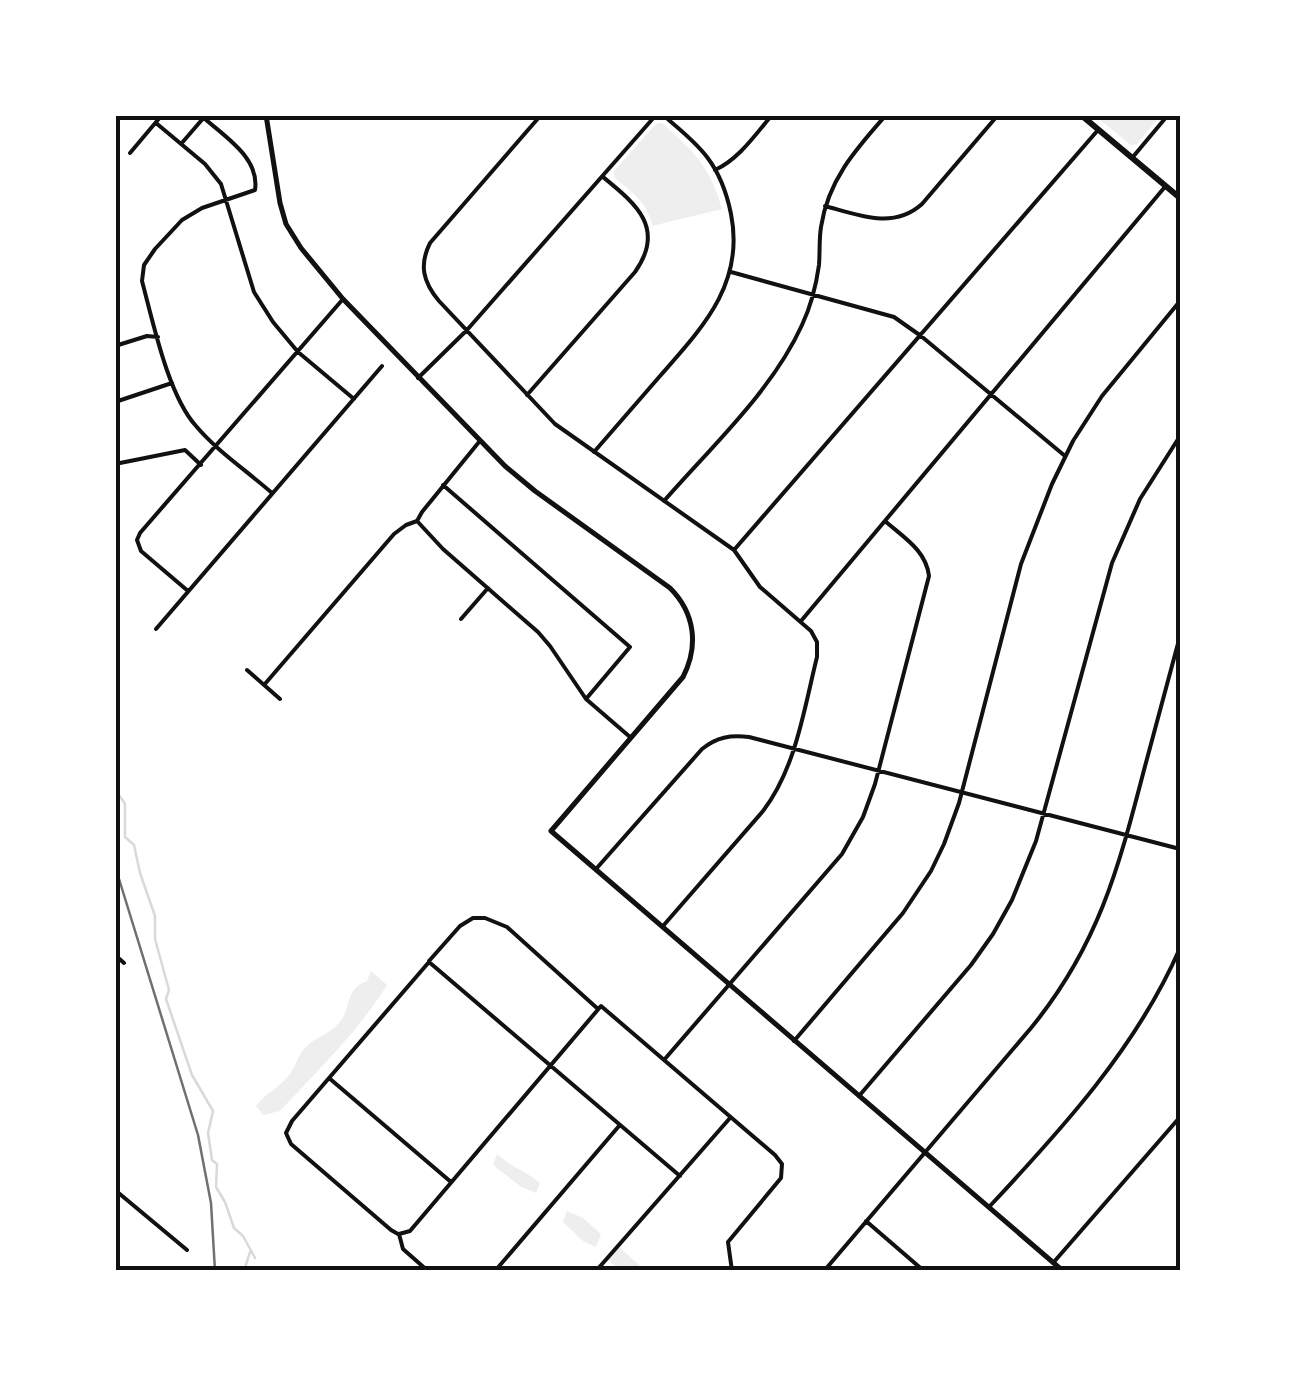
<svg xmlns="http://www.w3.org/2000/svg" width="1295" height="1386" viewBox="0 0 1295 1386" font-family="'Work Sans',sans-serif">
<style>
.green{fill:#eee}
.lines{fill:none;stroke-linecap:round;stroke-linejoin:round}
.stream{stroke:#d9d9d9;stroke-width:2.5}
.minor{stroke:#111;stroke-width:4}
.tertiary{stroke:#111;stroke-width:5}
.secondary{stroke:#111;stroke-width:6}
.rail{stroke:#707070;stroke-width:2.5}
.neatline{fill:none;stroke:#111;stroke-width:4}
</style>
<rect width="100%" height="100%" fill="#fff"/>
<path class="green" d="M1094,115H1161L1137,144L1131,145Z
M662,123C694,152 710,166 722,209L652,226C649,203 630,191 614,177V171L656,124Z
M371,971L387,985C358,1032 317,1071 280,1111L263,1115L256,1106C265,1093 280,1088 290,1074C296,1066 298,1054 306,1047C315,1037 329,1035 338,1024C353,1008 343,990 367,981Z
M497,1154C511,1167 526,1171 540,1183L536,1193L520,1186L493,1165Z
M567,1211L583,1218L601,1234L596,1247L583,1241L563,1222Z
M618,1246L646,1271H622L607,1259Z"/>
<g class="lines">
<path class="stream" d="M115,789L125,804V837L134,845L140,873L155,916V939L169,990L166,999L192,1075L213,1111L208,1133L212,1160L217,1164L216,1187L225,1202L234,1228L243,1236L255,1258
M244,1271L250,1252"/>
<path class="minor" d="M541,115L430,243C419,265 423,282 439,301L555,424L734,550L760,587L811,631L817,642V657C804,709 796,768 763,811L663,926
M204,118C225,137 260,158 255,190L202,208L182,220L155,249L144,265L142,281C153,322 168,395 196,426C217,451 247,471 272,493
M156,123L205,164L221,184L254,292L273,322L298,352L354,399
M181,144L206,115
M130,153L162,115
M1132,158L1168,115
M715,170C739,159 755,135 772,115
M825,206C858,215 893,230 922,204L998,115
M731,272L894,317L921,336L1065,456
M115,346L147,336L158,337
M418,378L467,330L656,115
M527,395L635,272C666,228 636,204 603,177
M115,402L172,383
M594,452C616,427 638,401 660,376C702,328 745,284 731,214C727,194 720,174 707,157C695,141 678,128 663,115
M115,464L185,450L201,465
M443,485L630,647L586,699
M664,501C712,446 772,391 802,325C811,306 816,286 819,265C820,252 819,239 821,227C828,180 856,149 886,115
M417,521L443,549L538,632L550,646L586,699L630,737
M417,521L422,512L479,442
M734,550L1098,130
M188,591L141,551L137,540L140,533L343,299
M461,619L488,588
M801,621L1164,188
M156,629L382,366
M247,670L280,699
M264,685L394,534L406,525L417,521
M596,869L702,749C717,737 730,735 749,737L1180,849
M115,955L124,963
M429,961L460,926L473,918H485L507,927L598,1009
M794,1041L903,913L931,871L944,844L959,803L1021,564L1052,484L1073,441L1102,396L1180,301
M664,1060L842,854L863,817L875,784L929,576C926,550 903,537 885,521
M329,1078L451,1182
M859,1096L971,965L993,934L1012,900L1036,841L1112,563L1140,499L1180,436
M115,1190L187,1250
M989,1207C1062,1129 1137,1047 1180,948
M866,1221L924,1271
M398,1234L391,1230L291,1144L286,1133L292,1121L429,962L680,1176
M1053,1263L1180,1117
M428,1271L403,1249L399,1234L410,1231L601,1006L775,1155L782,1164L781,1178L728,1242L732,1271
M495,1271L619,1126
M596,1271L730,1118
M824,1271L1031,1028C1098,946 1118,870 1144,770C1156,725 1168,681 1180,636"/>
<path class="tertiary" d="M266,115L280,203L286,224L301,248L343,299L505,466L535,491L670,588C695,613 699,646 683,677L551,831L1063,1271"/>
<path class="secondary" d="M1081,115L1180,198"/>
<path class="rail" d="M115,866L198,1135L211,1203L215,1271"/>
</g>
<rect width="1295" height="1386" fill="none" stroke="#ffffff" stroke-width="235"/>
<rect x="118" y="118" width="1060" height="1150" class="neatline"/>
</svg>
